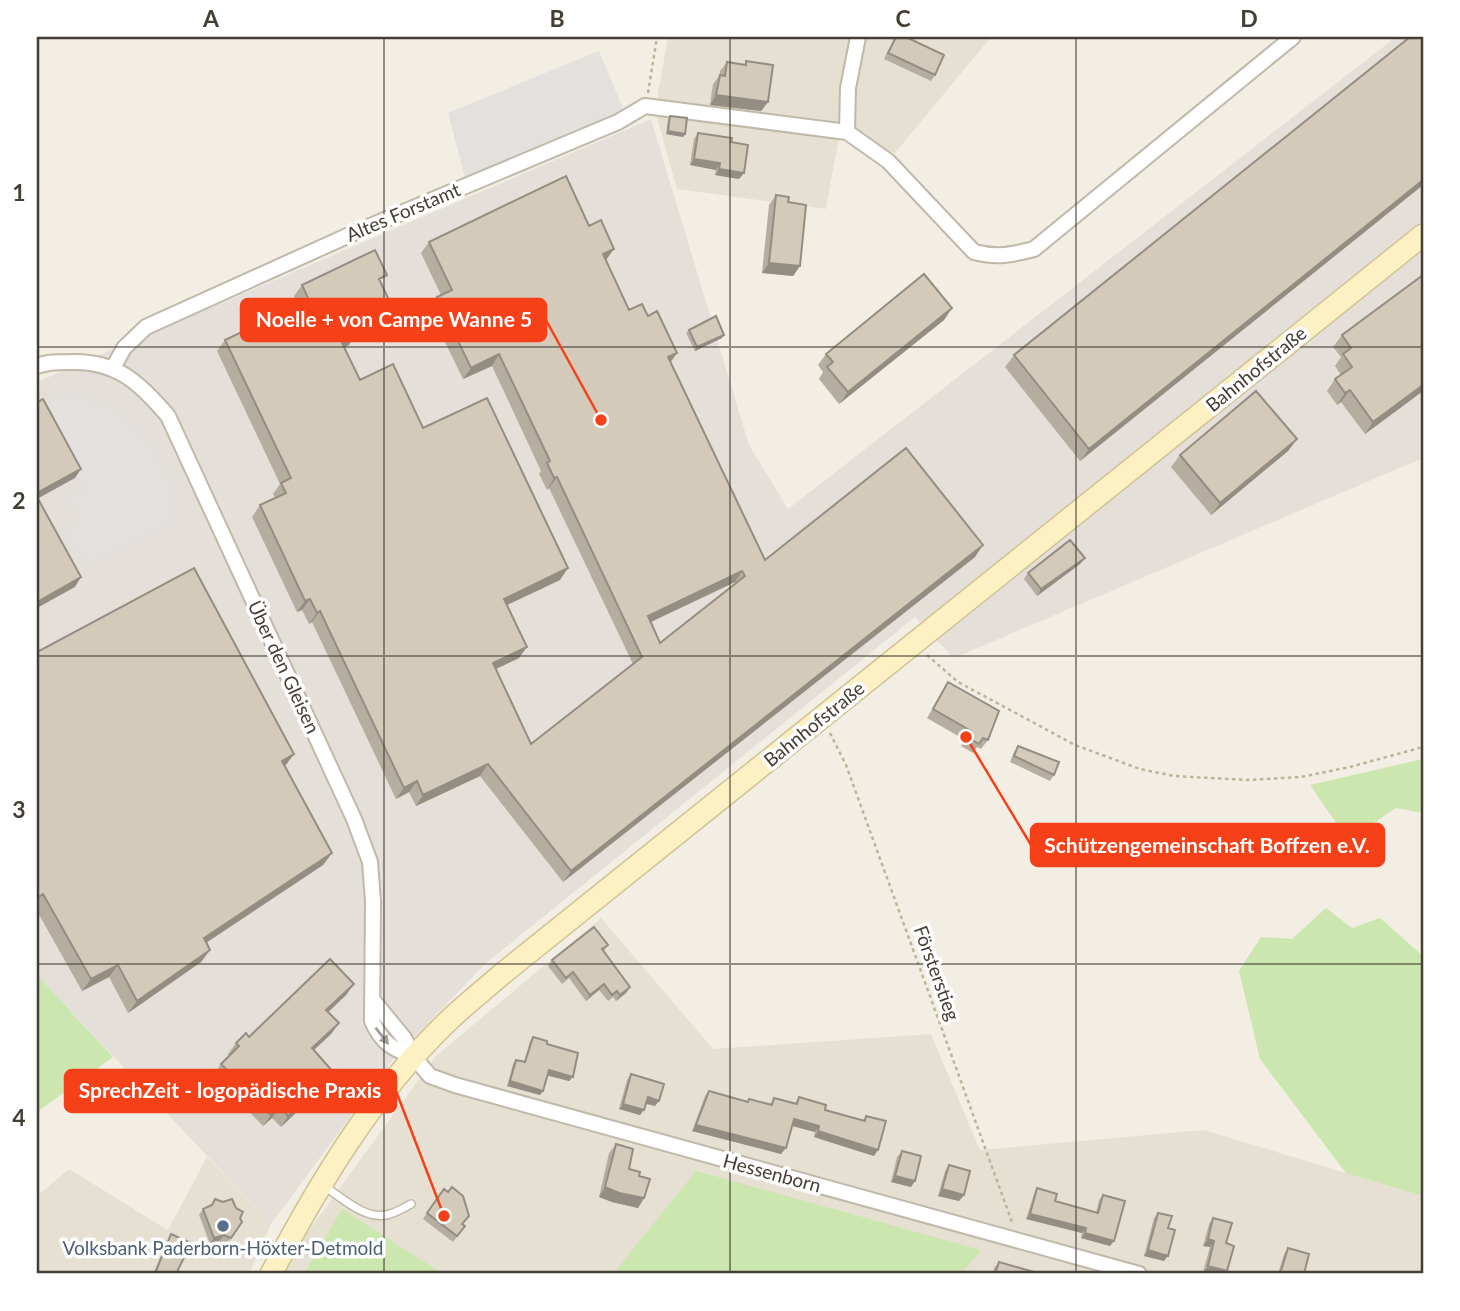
<svg xmlns="http://www.w3.org/2000/svg" width="1460" height="1311" viewBox="0 0 1460 1311" font-family="Lato,sans-serif">
<style>
.residential{fill:#e6e0d3}
.industrial{fill:#e4dfd9}
.green{fill:#cbe6ae}
.parking{fill:#e3e0dd}
.lines{fill:none;stroke-linecap:round;stroke-linejoin:round}
.service-casing{stroke:#c0b9aa;stroke-width:10}
.minor-casing{stroke:#c0b9aa;stroke-width:18}
.secondary-casing{stroke:#d1c295;stroke-width:24}
.path{stroke:#beb299;stroke-width:2.5;stroke-dasharray:3.5 3.5;stroke-linecap:butt}
.service{stroke:#fff;stroke-width:7}
.minor{stroke:#fff;stroke-width:14}
.secondary{stroke:#fdf1c3;stroke-width:21}
.wall{fill:#b5aea0;fill-rule:evenodd}
.shaded-wall{fill:#948d82}
.building{fill:#d3caba;stroke:#948d82;stroke-width:2;fill-rule:evenodd}
.oneway{fill:#a29e9a}
.grid{fill:none;stroke:#443e34;stroke-width:2;stroke-opacity:0.55}
.service-dot{fill:#5c6f8a;stroke:#fff;stroke-width:2.5}
.labels{text-anchor:middle;stroke-width:7;stroke-linejoin:round;paint-order:stroke}
.street-label{font-size:19px;fill:#443e34;stroke:#fff}
.service-label{font-size:19px;fill:#4e5e75;stroke:#fff}
.leader{fill:none;stroke:#f54018;stroke-width:2.5}
.callout-dot{fill:#f54018;stroke:#fff;stroke-width:2.5}
.callout{fill:#f54018;stroke:#f54018;stroke-width:2.5}
.callout-label{font-size:21px;text-anchor:middle;font-weight:bold;fill:#fff}
.neatline{fill:none;stroke:#443e34;stroke-width:2.5}
.grid-label{font-size:23px;text-anchor:middle;font-weight:bold;fill:#443e34}
</style>
<rect width="100%" height="100%" fill="#f2eee4"/>
<path class="residential" d="M668,37H991L895,153L840,131L826,209L677,189L657,118L658,93Z
M601,918L713,1049L931,1034L980,1150L1204,1130L1423,1196V1274H284L294,1251L436,1056Z
M207,1157L271,1224L249,1274H37V1196L69,1169L168,1230Z"/>
<path class="industrial" d="M1396,37H1423V458L954,658L915,617L486,963L393,1059L271,1224L37,975V382L651,119L749,445L788,509Z"/>
<path class="green" d="M1423,759V813L1396,808L1348,840L1310,785Z
M1326,908L1352,928L1380,918L1423,956V1196L1346,1173L1260,1059L1239,971L1261,937L1292,939Z
M37,975L113,1057L37,1112Z
M696,1171L981,1250L961,1274H613Z
M342,1209L443,1274H304Z"/>
<path class="parking" d="M599,51L625,113L466,182L448,113Z
M60,394L80,396L102,403L119,411L137,426L151,443L176,494L174,522L93,564L76,556L63,531L80,523L68,496L82,490L37,407V401Z"/>
<g class="lines">
<g class="service-casing">
<path id="service" d="M324,1186C341,1197 367,1222 390,1214C397,1212 404,1208 411,1204"/>
</g>
<g class="minor-casing">
<path id="minor" d="M847,132L848,88L858,37
M37,366C47,362 59,362 70,362C116,360 140,383 168,416L354,819L370,862L373,901L372,1021C382,1043 391,1048 414,1057
M113,368L124,348L146,327L356,232L618,122L645,106L847,132L888,161L974,252C997,258 1011,255 1034,249L1293,37
M372,999L404,1038L414,1057L430,1076L455,1085L1139,1274"/>
</g>
<g class="secondary-casing">
<path id="secondary" d="M271,1274C319,1184 371,1096 445,1024C463,1006 483,991 502,974L1423,235"/>
</g>
<path class="path" d="M648,93L657,37
M927,655L958,682L1075,745L1140,769L1174,776L1247,780L1301,777L1350,767L1423,747
M830,733L846,765L1012,1222"/>
<use href="#service" class="service"/>
<use href="#minor" class="minor"/>
<use href="#secondary" class="secondary"/>
</g>
<path class="wall" d="M895,37H906L935,75L931,81L884,59Z
M1423,37V185L1080,461L1005,367L1014,355Z
M746,61L768,102L761,111L710,105L713,84L720,75V71L727,62L744,65Z
M670,116L685,134L683,137L666,134L668,119Z
M698,133L731,142L744,173L739,179L715,175L716,170L690,165L694,139Z
M776,195L788,202L800,266L793,276L762,273L769,205Z
M429,242L606,260L629,310L648,316L677,353L670,363L765,560L975,557L563,882L480,776L416,806L409,792L396,799L312,622L309,624L302,610L297,612L252,517L260,505L275,498L273,494L280,484L217,351L225,340L298,305L294,296L302,285L381,283L396,315L388,326L373,333L365,316L351,322L349,345L344,347L360,380L423,428L560,580L507,605L519,658L496,669L531,744L633,664L549,488L547,490L539,474L541,471L492,366L463,379L429,309L437,297L441,295L421,253ZM735,582V584L660,643L651,622Z
M1423,275V391L1365,434L1341,402L1337,405L1327,391L1335,379L1341,375L1335,366L1341,357L1333,347L1342,335Z
M952,308L944,320L839,404L819,379L823,372L818,365L826,354Z
M689,330L722,338L695,351L686,333Z
M1297,439L1288,451L1211,515L1171,467L1180,455Z
M1080,564L1037,596L1024,579L1028,573Z
M37,652L294,754L285,766L332,853L323,865L206,943L210,950L201,962L128,1013L109,977L82,991L37,911Z
M948,682L988,740L981,749L977,747L973,753L961,746L965,740L927,718Z
M1018,746L1054,775L1050,781L1010,762L1014,752Z
M608,945L604,951L626,993L616,1001L613,997L608,1001L599,990L586,1001L569,978L562,984L548,966L552,960Z
M354,984L346,995L328,1012L339,1023L331,1034L314,1050L326,1084L281,1127L272,1118L263,1126L213,1075L221,1064L229,1056L228,1054L236,1043Z
M533,1037L547,1044L573,1077L569,1081L547,1075L540,1095L507,1086L513,1064L516,1060L524,1062L530,1041Z
M631,1074L655,1106L646,1104L640,1115L619,1109L627,1080Z
M709,1091L747,1102L749,1099L770,1104L774,1098L795,1103L799,1097L825,1110L863,1120L866,1116L874,1156L814,1137L815,1132L792,1126L781,1154L692,1131L705,1096Z
M616,1144L629,1169L639,1176L644,1198L638,1208L612,1202L599,1197L609,1153Z
M902,1151L911,1187L891,1182L897,1157Z
M949,1165L964,1195L959,1201L938,1196L945,1171Z
M1037,1188L1055,1201L1096,1213L1099,1200L1103,1195L1110,1246L1081,1238L1082,1233L1026,1219L1034,1194Z
M444,1189L463,1224L465,1226L453,1242L423,1219Z
M215,1199L240,1218L242,1222L227,1244L219,1241L210,1244L199,1215L203,1209L210,1206Z
M1158,1213L1164,1261L1144,1256L1154,1218Z
M1213,1218L1226,1243L1203,1272L1210,1247L1203,1246L1209,1224Z
M171,1234L176,1274H153L168,1240Z
M1288,1248L1304,1274H1278L1284,1254Z
M999,1262L1037,1274H993L994,1268Z"/>
<path class="shaded-wall" d="M716,95L768,102L761,111L710,105Z
M668,131L685,134L683,137L666,134Z
M694,159L720,163L716,170L690,165Z
M719,169L744,173L739,179L715,175Z
M1423,180V185L1080,461L1089,449Z
M614,249L606,260L595,265L603,254Z
M769,263L800,266L793,276L762,273Z
M372,305L365,316L340,327L348,316Z
M952,308L944,320L839,404L848,392Z
M396,315L388,326L373,333L381,322Z
M356,333L349,345L333,352L341,341Z
M724,335L722,338L695,351L697,347Z
M677,353L669,364L668,357Z
M499,354L492,366L463,379L471,368Z
M1423,385V391L1365,434L1373,422Z
M1350,390L1341,402L1337,405L1345,393Z
M1297,439L1288,451L1211,515L1220,503Z
M81,469L75,478L37,499V493Z
M557,477L549,488L547,490L554,478Z
M983,545L975,557L563,882L571,871Z
M1085,558L1080,564L1037,596L1041,589Z
M568,568L560,580L496,610L504,599Z
M742,571L735,582L640,627L648,616Z
M81,577L75,587L37,608V602Z
M310,599L302,610L297,612L305,601Z
M320,611L312,622L309,624L317,613Z
M527,647L519,658L485,674L493,663Z
M294,754L285,766L282,761Z
M488,764L480,776L416,806L423,795Z
M417,781L409,792L396,799L404,788Z
M332,853L323,865L195,950L204,938Z
M210,950L201,962L128,1013L137,1001Z
M118,965L109,977L82,991L91,979Z
M354,984L346,995L319,1021L326,1010Z
M604,984L599,990L586,1001L590,995Z
M630,987L626,993L616,1001L620,995Z
M339,1023L331,1034L304,1059L312,1048Z
M549,1070L573,1077L569,1081L545,1075Z
M334,1073L326,1084L281,1127L288,1116Z
M510,1081L543,1091L540,1095L507,1086Z
M648,1097L659,1101L655,1106L644,1103Z
M623,1104L644,1110L640,1115L619,1109Z
M280,1107L272,1118L263,1126L271,1115Z
M794,1119L819,1126L815,1132L789,1125Z
M696,1125L786,1148L781,1154L692,1131Z
M818,1131L878,1150L874,1156L814,1137Z
M895,1176L915,1181L911,1187L891,1182Z
M605,1187L644,1198L638,1208L612,1202L599,1197Z
M942,1189L964,1195L959,1201L938,1196Z
M1030,1214L1086,1228L1082,1233L1026,1219Z
M1085,1233L1114,1241L1110,1246L1081,1238Z
M224,1235L219,1241L210,1244L214,1238Z
M1208,1239L1214,1241L1210,1247L1203,1246Z
M1148,1250L1168,1256L1164,1261L1144,1256Z
M1208,1266L1227,1271L1225,1274H1211L1203,1272Z"/>
<path class="building" d="M896,37H906L944,55L935,75L888,53Z
M1410,37H1423V180L1089,449L1014,355Z
M746,61L773,65L768,102L716,95L720,75L725,76L727,62L746,65Z
M670,116L687,118L685,134L668,131Z
M698,133L732,138L731,142L748,145L744,173L719,169L720,163L694,159Z
M566,176L589,226L601,220L614,249L603,254L629,310L642,304L648,316L657,311L677,353L668,357L765,560L906,448L983,545L571,871L488,764L423,795L417,781L404,788L320,611L317,613L310,599L305,601L260,505L286,493L281,483L291,478L225,340L309,300L302,285L375,250L387,275L379,279L396,315L381,322L372,305L348,316L356,333L341,341L360,380L393,364L423,428L487,398L568,568L504,599L527,647L493,663L531,744L642,657L557,477L554,478L547,463L550,461L499,354L471,368L437,297L452,290L429,242ZM742,571L745,576L660,643L648,616Z
M776,195L789,197L788,202L806,205L800,266L769,263Z
M924,274L952,308L848,392L827,367L833,362L826,354Z
M1423,275V385L1373,422L1350,390L1345,393L1335,379L1352,367L1343,354L1351,348L1342,335Z
M716,316L724,335L697,347L689,330Z
M1256,391L1297,439L1220,503L1180,455Z
M43,399L81,469L37,493V402Z
M37,497L81,577L37,602Z
M1070,540L1085,558L1041,589L1028,573Z
M194,568L294,754L282,761L332,853L204,938L210,950L137,1001L118,965L91,979L43,894L37,898V652Z
M948,682L999,711L988,740L983,738L979,744L967,737L971,731L933,709Z
M1018,746L1059,762L1054,775L1014,756Z
M594,927L608,945L602,949L630,987L620,995L617,991L612,995L604,984L590,995L573,972L566,978L552,960Z
M330,959L354,984L326,1010L339,1023L312,1048L334,1073L288,1116L280,1107L271,1115L221,1064L239,1046L236,1043L246,1033L249,1037Z
M533,1037L547,1041V1044L578,1053L573,1077L549,1070L543,1091L510,1081L516,1060L525,1062Z
M631,1074L664,1084L659,1101L648,1097L644,1110L623,1104Z
M709,1091L748,1102L749,1099L772,1105L774,1098L797,1104L799,1097L826,1105L825,1110L865,1121L866,1116L886,1121L878,1150L818,1131L819,1126L794,1119L786,1148L696,1125Z
M616,1144L633,1149L629,1169L640,1172L639,1176L650,1179L644,1198L619,1193L605,1187Z
M902,1151L921,1156L915,1181L895,1176Z
M949,1165L970,1171L964,1195L942,1189Z
M452,1187L463,1196L469,1216L462,1224L465,1226L457,1236L427,1213L444,1189L448,1192Z
M1037,1188L1057,1194L1055,1201L1098,1213L1103,1195L1125,1201L1114,1241L1085,1233L1086,1228L1030,1214Z
M215,1199L223,1202L232,1199L236,1208L243,1212L240,1218L242,1222L231,1238L224,1235L214,1238L203,1209L212,1205Z
M1158,1213L1172,1216L1168,1228L1175,1230L1168,1256L1148,1250Z
M1213,1218L1232,1223L1226,1243L1234,1246L1227,1271L1208,1266L1214,1241L1208,1239Z
M171,1234L191,1243L176,1274H161L156,1271Z
M1288,1248L1309,1254L1304,1274H1280Z
M999,1262L1034,1272L1037,1274H995Z"/>
<defs><path id="oneway-solid" d="M-6-.8H1V-3.2L6.5 0L1 3.2V.8H-6Z" transform="scale(1.75)"/></defs>
<use class="oneway" href="#oneway-solid" transform="translate(382 1036) rotate(52)"/>
<path class="grid" d="M384,37V1274M730,37V1274M1076,37V1274M37,347H1423M37,656H1423M37,964H1423"/>
<circle class="service-dot" cx="223" cy="1226" r="7"/>
<g class="labels">
<g class="street-label">
<text transform="translate(403 212) rotate(-23)" y="7">Altes Forstamt</text>
<text transform="translate(1256 369) rotate(-39)" y="7">Bahnhofstraße</text>
<text transform="translate(284 667) rotate(65)" y="7">Über den Gleisen</text>
<text transform="translate(814 724) rotate(-39)" y="7">Bahnhofstraße</text>
<text transform="translate(937 973) rotate(70)" y="7">Försterstieg</text>
<text transform="translate(772 1173) rotate(15)" y="7">Hessenborn</text>
</g>
<g class="service-label">
<text x="223" y="1255">Volksbank Paderborn-Höxter-Detmold</text>
</g>
</g>
<path class="leader" d="M601 420L546 320M966 737L1031 845M444 1216L396 1091"/>
<g class="callout-dot">
<circle cx="601" cy="420" r="7"/>
<circle cx="966" cy="737" r="7"/>
<circle cx="444" cy="1216" r="7"/>
</g>
<g class="callout">
<rect x="241" y="299" width="305" height="42" rx="7"/>
<rect x="1031" y="824" width="353" height="42" rx="7"/>
<rect x="65" y="1070" width="331" height="42" rx="7"/>
</g>
<g class="callout-label">
<text x="394" y="327">Noelle + von Campe Wanne 5</text>
<text x="1207" y="853">Schützengemeinschaft Boffzen e.V.</text>
<text x="230" y="1098">SprechZeit - logopädische Praxis</text>
</g>
<rect width="1460" height="1311" fill="none" stroke="#ffffff" stroke-width="77"/>
<rect x="38" y="38" width="1384" height="1234" class="neatline"/>
<g class="grid-label">
<text x="211" y="27">A</text>
<text x="557" y="27">B</text>
<text x="903" y="27">C</text>
<text x="1249" y="27">D</text>
<text x="19" y="201">1</text>
<text x="19" y="509">2</text>
<text x="19" y="818">3</text>
<text x="19" y="1126">4</text>
</g>
</svg>
